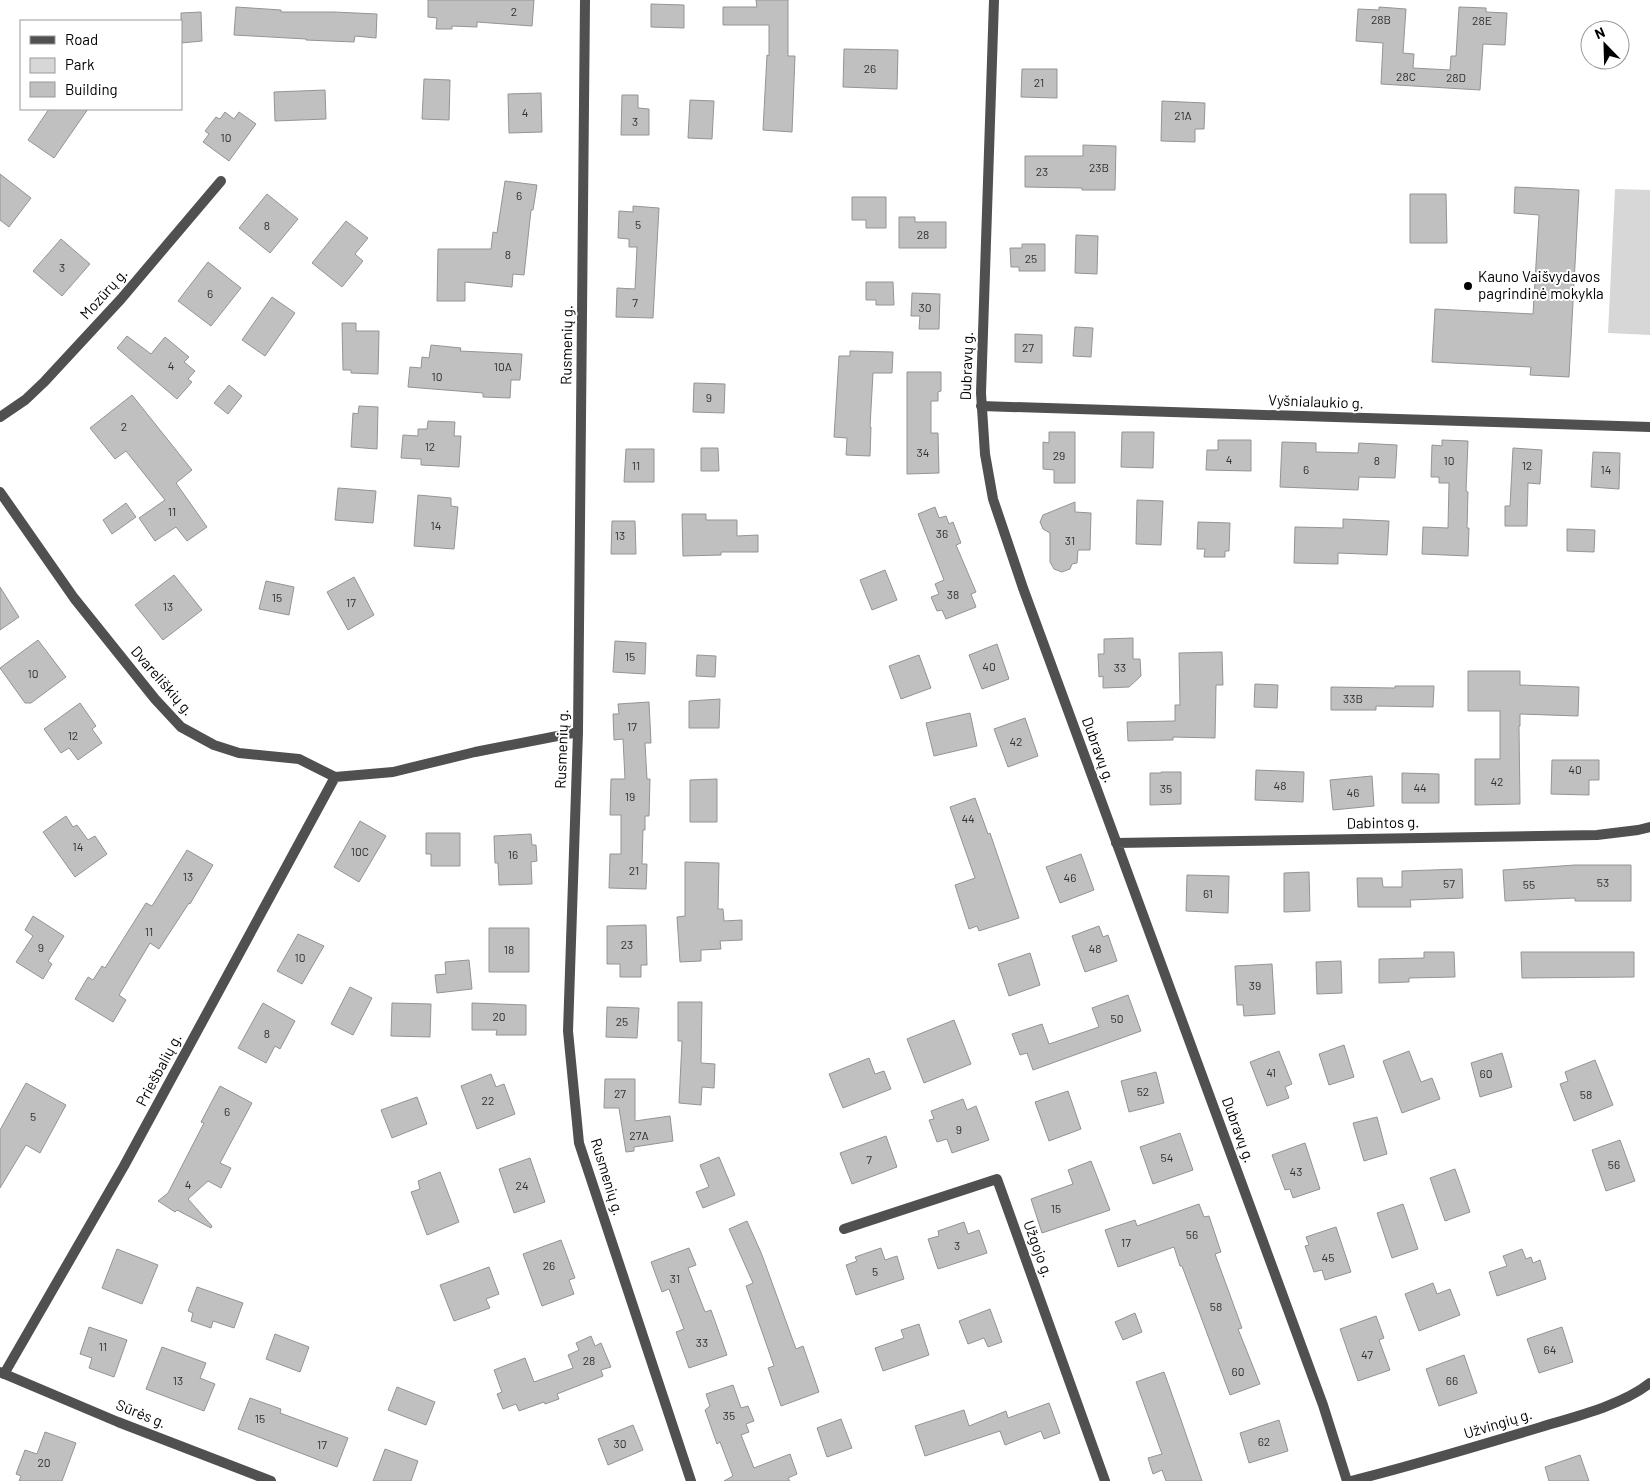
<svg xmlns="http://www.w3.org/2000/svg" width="1650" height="1481" viewBox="0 0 1650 1481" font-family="Barlow,sans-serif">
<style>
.green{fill:#d7d7d7}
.building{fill:#c0c0c0;stroke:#949494}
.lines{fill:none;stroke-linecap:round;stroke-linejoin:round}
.minor{stroke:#505050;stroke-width:10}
.tertiary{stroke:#505050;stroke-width:10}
.poi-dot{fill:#000;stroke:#fff;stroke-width:2}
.labels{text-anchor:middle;stroke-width:4;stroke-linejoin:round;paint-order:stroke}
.number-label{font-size:12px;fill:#303030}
.poi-label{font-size:15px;fill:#000;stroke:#fff;text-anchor:start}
.street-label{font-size:15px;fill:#000;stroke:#fff}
</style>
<rect width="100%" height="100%" fill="#fff"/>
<path class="green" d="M1615,189L1650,190V335L1608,333Z"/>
<path class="building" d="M428,0H534L532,26L477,22V27L452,26V29H436L437,18L428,17Z
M756,0H788V56H795L792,132L763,130L767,55L769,56V25H723V7H757Z
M651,4L684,5V28L651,27Z
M236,7L281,10V12H334L377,14L376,38L355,36L354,42L306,40V39L234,35Z
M1379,7L1406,9L1403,53L1414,54L1413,68L1450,70L1451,56H1456L1459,7L1486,8V12L1507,13L1505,45L1483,44L1480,90L1381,84L1383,43L1356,41L1358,9L1379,10Z
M201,12L202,41L181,43V13Z
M844,49L898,50L897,89L843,87Z
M1022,69H1057V98L1021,97Z
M424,79L450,80L449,120L422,119Z
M325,90L326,119L275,121L274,92Z
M541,93L542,132L509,133L508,94Z
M622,95H638V108L649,109V135H621Z
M690,100L714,101L712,139L688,138Z
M1162,101L1205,103L1204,129H1195V142L1161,141Z
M49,109H88L54,158L28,140Z
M225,112L234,119L239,112L256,124L229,161L203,142L209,134L205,131L216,117L220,119Z
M1083,145L1116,146L1115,190H1082V188L1025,187V156H1083Z
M0,174L31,198L9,227L0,220Z
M505,181L537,185L533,210H531L524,275L513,274L512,287L465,282V301H437L438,249H491L493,232L497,233Z
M1515,187L1579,190L1569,377L1530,375L1531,367L1432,362L1435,309L1533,314L1539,215L1514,213Z
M267,194L298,219L270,253L239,228Z
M1410,194H1446L1447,243H1410Z
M852,197H886V228H866V220H852Z
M633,206L659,208L653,318L616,317L617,288L635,289L637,247H629V239L618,238L619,211L633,212Z
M899,217H915V222H946V248H899Z
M346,221L368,238L355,254L363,261L342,287L312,263Z
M1076,235L1098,236L1097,274L1075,273Z
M61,239L90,264L62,296L33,271Z
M1022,244H1045V271H1019V267H1011L1010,248H1022Z
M208,262L241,288L211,326L178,301Z
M866,282H893L894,305H876V300H866Z
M912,293L940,294L939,329H919L920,316H911Z
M272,297L295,313L265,356L242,340Z
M342,323H356V331H379L378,374L351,373V370H343Z
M1075,327L1093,328L1091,357L1073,356Z
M1015,334L1042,335V363L1015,362Z
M127,336L151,354L165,337L189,357L184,362L195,371L188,379L192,382L177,399L117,348Z
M431,345L461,348L460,351L522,354L520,380H511L510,398L483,397V393L408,387L410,367L421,368L422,357L429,358Z
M850,351L893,352L892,373H873L870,427H871L870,456L846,455L847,438L834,437L839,356H850Z
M907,372H941V391L938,392V401H931V433H938L939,473L907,474Z
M694,383L725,384L724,413L693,412Z
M229,385L242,396L228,414L214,403Z
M132,395L192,470L176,483L207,527L187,541L176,527L155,541L139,518L165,500L126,451L115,459L90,428Z
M359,406L378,407L377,449L351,447L353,413L358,414Z
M428,421L455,422L454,436H461L459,467L421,465V459L401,458L403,435L418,436V429H427Z
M1049,432H1075V483H1054V470L1043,469V442L1049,443Z
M1122,432H1154L1153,468L1121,467Z
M1218,440H1251V471L1206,470L1207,450H1218Z
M1442,440L1468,441L1466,491L1468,492L1467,528H1469L1468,556L1422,554L1423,527L1448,528L1449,483H1439V477H1431L1432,445L1442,446Z
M1282,442L1316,443V452L1358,453L1359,443L1397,445L1395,478L1359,477L1358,490L1280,487Z
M701,448H718L719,471H701Z
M1513,448L1542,450L1540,484L1528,483L1527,526H1505V506H1510Z
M626,449H654V482H624Z
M1593,452L1620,453L1619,489L1591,487Z
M338,488L376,491L373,523L335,520Z
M418,495L451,498V506L458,507L454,549L414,546Z
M1137,500L1163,501L1161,545L1136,544Z
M1075,502V512L1091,513L1090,550H1078L1077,563L1072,564L1070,569L1062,572L1054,569L1050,562V533L1043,529L1040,522L1043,515Z
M126,503L136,517L112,534L103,520Z
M935,507L939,518L946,516L949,524L953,522L961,543L956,545L976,592L971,594L976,607L946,619L942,610L937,611L931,597L939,594L935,584L944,580L918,514Z
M682,514H706V520H737V536L758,535V552H721V555L683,556Z
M1343,519L1389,521L1387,555L1338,553V564L1294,563L1295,527L1343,528Z
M612,521H635L636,554H611Z
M1198,522L1230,523L1229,551H1225V557H1204L1205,549H1197Z
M1567,529L1595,530L1594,552L1567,551Z
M885,570L897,600L872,610L860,580Z
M174,575L202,610L163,640L135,605Z
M354,577L374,615L348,630L327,592Z
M266,581L294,587L289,615L259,609Z
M0,587L19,617L0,630Z
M1133,638V659H1140L1141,676L1129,687L1103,688V676L1099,677L1098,654H1104V639Z
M38,640L66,677L31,703H25L0,668Z
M615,641L646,643L645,674L613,672Z
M997,644L1009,679L982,689L969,655Z
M1222,652L1223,685H1216L1215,738L1173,737V740L1128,741L1127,722L1175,721V705H1180L1179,653Z
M697,655L716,656L715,677L696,676Z
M919,655L931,688L901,699L889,666Z
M1468,671H1520V685L1579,687L1578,716L1520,714V726H1519L1520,804L1475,805V759H1500V711H1468Z
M1255,684L1278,685L1277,708L1254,707Z
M1395,686H1434L1433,707L1376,706V710H1331V687L1395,688Z
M720,699L719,728H689V701Z
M649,702L651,743H645L647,779H650L649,816H645V830H643L642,864H647L646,889L609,888L610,854H621V815H610L611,779H625L623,739L614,740L613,714H619L618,704Z
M80,703L96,726L92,729L102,743L78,760L69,748L61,753L44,729Z
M970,713L977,746L934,756L926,723Z
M1025,718L1038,756L1008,767L994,729Z
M1552,760H1599V780H1589V795L1551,794Z
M1256,770L1304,772L1303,802L1255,800Z
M1161,772H1181V804L1150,805V773H1161Z
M1402,773L1439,774V803H1402Z
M1372,776L1374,806L1333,810L1330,780Z
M717,779V822H690V780Z
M975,798L988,834L990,833L1019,918L979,931L977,926L969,929L955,885L975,878L950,807Z
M66,816L73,827L77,825L88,840L95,836L107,854L75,877L43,832Z
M360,821L386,836L359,882L334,867Z
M426,833H460V866H431V854H426Z
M531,834L532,845H536L537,861L531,862L532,884L499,885L498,863H495L494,836Z
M187,850L213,865L190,904L189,903L159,949L150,943L119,995L126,1000L113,1022L75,999L88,977L93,980L102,966L105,968L146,903L152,906Z
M1081,854L1094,890L1060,903L1046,867Z
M685,862L719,863L718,909H723L724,921L742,920V940L720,941L721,949L701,950V961L680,962L677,917L685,916Z
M1575,865H1631V901H1575V898L1505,901L1503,870Z
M1462,869L1463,898L1410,900L1411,907H1358L1357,878H1382L1383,887H1402V871Z
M1309,872L1310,911L1284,912V873Z
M1187,875L1229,876L1228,913L1186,911Z
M33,916L64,936L48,961L52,964L43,979L16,962L33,936L25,930Z
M646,925L647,965H641V977H620V964H607V926Z
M1099,926L1103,937L1108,935L1117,961L1085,972L1072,936Z
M489,928H529V972H489Z
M298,934L324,946L302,984L277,971Z
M1424,952H1454L1455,977L1409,978V982L1379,983V959L1424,958Z
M1521,952H1634V977L1522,978Z
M1030,953L1040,985L1009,996L998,964Z
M469,960L472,989L437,993L435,975L446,974L445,962Z
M1341,961L1342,993L1317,994L1316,962Z
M1272,964L1275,1014L1244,1016L1243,1005H1237L1235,966Z
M350,987L372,998L353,1035L331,1024Z
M1128,995L1141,1031L1033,1070L1027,1053L1020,1055L1012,1034L1042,1024L1049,1044L1099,1027L1092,1008Z
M678,1002H702L701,1063L715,1064L714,1088L702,1087L701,1105L679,1103L682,1041H678Z
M263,1003L295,1021L280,1049L275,1046L266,1063L238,1048Z
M392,1003L431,1004L430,1037L391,1036Z
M472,1003L526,1005V1035H496L497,1030H472Z
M607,1007L639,1008L637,1038L606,1037Z
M954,1020L971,1064L924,1083L907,1039Z
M1344,1045L1354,1077L1329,1085L1319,1054Z
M1279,1051L1292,1084L1285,1087L1289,1098L1267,1106L1250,1062Z
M1409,1051L1421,1082L1432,1078L1440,1099L1402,1113L1383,1061Z
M1502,1053L1512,1087L1480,1097L1471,1063Z
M869,1058L875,1074L884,1071L891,1089L843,1108L829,1074Z
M1595,1060L1613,1105L1574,1121L1560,1084L1568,1081L1565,1072Z
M1156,1072L1164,1103L1129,1112L1121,1081Z
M491,1074L496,1087L504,1084L515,1114L477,1129L461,1086Z
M605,1079H635V1121L670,1116L673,1141L634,1147V1151L626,1152L619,1108H604Z
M26,1083L66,1105L40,1153L26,1145L0,1188V1130Z
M220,1086L252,1103L220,1163L231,1168L221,1188L208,1181L188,1199L212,1226L211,1228L177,1210L175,1212L158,1201L168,1193L204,1123L201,1122Z
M1068,1091L1081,1129L1049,1141L1035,1102Z
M417,1097L427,1124L392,1138L381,1110Z
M963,1099L967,1110L976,1106L989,1140L952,1153L947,1139L937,1142L929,1120L934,1119L931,1111Z
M1377,1117L1387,1154L1364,1161L1353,1123Z
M1180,1133L1193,1170L1153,1184L1140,1147Z
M886,1136L897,1167L852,1184L840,1153Z
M1620,1140L1635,1181L1606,1191L1592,1150Z
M1305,1143L1320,1189L1293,1198L1290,1189L1285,1190L1272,1155Z
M719,1157L735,1195L703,1208L696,1192L709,1187L700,1165Z
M530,1158L545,1202L514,1213L499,1169Z
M1091,1161L1110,1210L1042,1233L1031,1199L1073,1184L1068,1170Z
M1455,1169L1470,1212L1445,1221L1430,1178Z
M440,1172L459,1222L427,1235L411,1192L420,1189L418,1181Z
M1199,1204L1204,1217L1209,1216L1221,1252L1215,1254L1242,1328L1238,1329L1260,1384L1230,1395L1182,1266H1180L1174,1247L1118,1267L1105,1230L1135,1220L1137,1226Z
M1403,1204L1418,1249L1392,1258L1377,1213Z
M747,1221L762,1255L796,1349L803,1346L819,1392L781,1406L768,1368L774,1366L746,1286L753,1283L729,1229Z
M964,1222L968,1234L979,1230L987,1253L938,1269L928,1239L939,1236L938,1231Z
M1336,1227L1351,1272L1325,1280L1322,1270L1314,1272L1305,1246L1309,1245L1306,1237Z
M561,1240L575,1278L569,1280L574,1294L542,1306L523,1254Z
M689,1248L696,1265L688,1268L705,1312L711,1310L727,1355L689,1368L676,1332L684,1329L669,1289L662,1292L651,1262Z
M881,1248L885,1260L897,1256L904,1279L856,1295L846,1265L857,1261L855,1257Z
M117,1249L158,1265L142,1304L102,1288Z
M1522,1249L1526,1259L1531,1257L1533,1263L1540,1260L1546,1279L1497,1296L1489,1272L1507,1266L1503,1256Z
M489,1267L499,1294L486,1299L490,1308L454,1321L440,1285Z
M1433,1283L1437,1294L1450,1289L1460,1315L1419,1331L1405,1294Z
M197,1287L243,1303L234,1328L213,1321L211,1328L191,1321L193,1313L188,1311Z
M990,1309L1002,1342L988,1347L984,1338L968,1344L959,1321Z
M1135,1313L1142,1332L1123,1340L1115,1322Z
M1376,1316L1384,1338L1379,1340L1390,1370L1358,1381L1340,1329Z
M919,1324L929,1355L883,1371L875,1348L904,1338L901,1330Z
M89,1327L127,1340L114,1377L89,1368L92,1358L80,1354Z
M1562,1327L1573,1362L1539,1373L1527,1339Z
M275,1334L309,1347L300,1372L266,1359Z
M591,1336L595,1346L601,1343L611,1367L601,1370L603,1376L557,1394L559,1399L545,1404L544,1402L519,1411L516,1404L503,1409L497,1394L502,1392L494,1370L525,1358L534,1382L573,1368L568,1355L579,1350L576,1343Z
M162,1347L206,1363L200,1378L215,1384L204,1411L146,1389Z
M1464,1355L1477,1393L1439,1406L1426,1369Z
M1164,1372L1181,1420L1202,1481H1166L1162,1470L1153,1474L1148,1458L1162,1454L1136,1382Z
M733,1385L741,1408L748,1406L754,1421L746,1424L749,1432L741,1435L754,1468L790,1454L797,1474L788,1478L790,1481H724L733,1476L720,1442L717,1444L705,1410L710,1406L706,1394Z
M397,1387L435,1402L426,1425L388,1410Z
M250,1398L281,1409L280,1413L348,1438L337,1467L238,1429Z
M1049,1403L1060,1433L1044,1439L1041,1431L1005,1445L1000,1431L925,1456L915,1426L964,1410L969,1426L1006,1411L1008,1418Z
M841,1419L852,1448L827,1457L817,1428Z
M1279,1420L1288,1451L1249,1463L1240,1433Z
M633,1425L643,1450L608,1465L598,1439Z
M45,1432L76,1443L62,1481H19L21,1476L16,1474L25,1450L37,1454Z
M385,1449L418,1461L411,1481H373Z
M1580,1455L1589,1481H1549L1545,1467Z"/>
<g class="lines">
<path class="minor" d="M585,0L578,732L568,1031L579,1143L691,1481
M994,0L981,393L985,454L993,499L1023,588L1323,1405L1347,1481
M981,406L1650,427
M0,417L25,400L45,381L121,299L221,181
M0,492L74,598L155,699L181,727L214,745L239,753L299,759L335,777L393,772L475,752L578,732
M1116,843L1597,835L1638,830L1650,827
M844,1229L997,1179L1105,1481
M4,1374L124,1166L335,777"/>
<path class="tertiary" d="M0,1372L118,1422L271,1481
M1351,1481C1415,1465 1478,1446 1541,1427C1574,1417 1623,1405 1650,1383"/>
</g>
<circle class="poi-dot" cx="1468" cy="286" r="5"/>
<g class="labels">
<g class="number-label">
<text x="514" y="16">2</text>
<text x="1381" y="24">28B</text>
<text x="1482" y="25">28E</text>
<text x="870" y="73">26</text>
<text x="1406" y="81">28C</text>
<text x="1456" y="82">28D</text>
<text x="1039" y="87">21</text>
<text x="525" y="117">4</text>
<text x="1183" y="120">21A</text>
<text x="635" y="126">3</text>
<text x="226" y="142">10</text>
<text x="1099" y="172">23B</text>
<text x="1042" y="176">23</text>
<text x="519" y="200">6</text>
<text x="638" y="229">5</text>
<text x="267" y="230">8</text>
<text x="923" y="239">28</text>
<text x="508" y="259">8</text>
<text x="1031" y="263">25</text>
<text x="62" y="272">3</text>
<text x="210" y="298">6</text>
<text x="635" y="307">7</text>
<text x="925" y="312">30</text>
<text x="1028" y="352">27</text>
<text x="171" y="370">4</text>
<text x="503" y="371">10A</text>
<text x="437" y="381">10</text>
<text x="709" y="402">9</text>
<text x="124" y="431">2</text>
<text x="430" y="451">12</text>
<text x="923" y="457">34</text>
<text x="1059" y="460">29</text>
<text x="1229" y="464">4</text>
<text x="1377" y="465">8</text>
<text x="1449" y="465">10</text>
<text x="636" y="470">11</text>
<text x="1527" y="470">12</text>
<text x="1306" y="474">6</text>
<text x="1606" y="474">14</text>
<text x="172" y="516">11</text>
<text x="436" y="530">14</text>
<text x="942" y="538">36</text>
<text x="620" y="540">13</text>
<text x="1070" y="545">31</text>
<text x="953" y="599">38</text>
<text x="277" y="602">15</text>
<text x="351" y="607">17</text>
<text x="168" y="611">13</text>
<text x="630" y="661">15</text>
<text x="989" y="671">40</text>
<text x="1120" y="672">33</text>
<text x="33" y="678">10</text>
<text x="1353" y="703">33B</text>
<text x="632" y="731">17</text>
<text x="73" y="740">12</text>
<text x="1016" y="746">42</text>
<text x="1575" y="774">40</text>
<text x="1497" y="786">42</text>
<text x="1280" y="790">48</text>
<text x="1420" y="792">44</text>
<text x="1166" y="793">35</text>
<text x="1353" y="797">46</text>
<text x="630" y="801">19</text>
<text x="968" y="823">44</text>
<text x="78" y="851">14</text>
<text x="360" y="856">10C</text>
<text x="513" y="859">16</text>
<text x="634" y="875">21</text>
<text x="188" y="881">13</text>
<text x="1070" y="882">46</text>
<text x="1603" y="887">53</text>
<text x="1449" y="888">57</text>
<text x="1529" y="889">55</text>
<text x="1208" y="898">61</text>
<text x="149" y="936">11</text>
<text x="627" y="949">23</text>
<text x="41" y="952">9</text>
<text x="1095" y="953">48</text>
<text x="509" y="954">18</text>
<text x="300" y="962">10</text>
<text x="1255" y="990">39</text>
<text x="499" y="1021">20</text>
<text x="1117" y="1023">50</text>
<text x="622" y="1026">25</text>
<text x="267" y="1038">8</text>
<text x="1271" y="1077">41</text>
<text x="1486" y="1078">60</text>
<text x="1143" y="1096">52</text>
<text x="620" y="1098">27</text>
<text x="1586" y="1099">58</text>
<text x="488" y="1105">22</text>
<text x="227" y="1116">6</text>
<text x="33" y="1121">5</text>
<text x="959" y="1134">9</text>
<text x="639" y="1140">27A</text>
<text x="1167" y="1162">54</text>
<text x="869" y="1164">7</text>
<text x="1614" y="1169">56</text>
<text x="1296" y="1176">43</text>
<text x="188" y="1189">4</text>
<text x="522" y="1190">24</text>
<text x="1056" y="1213">15</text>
<text x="1192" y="1239">56</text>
<text x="1126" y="1247">17</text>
<text x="957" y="1250">3</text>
<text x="1328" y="1262">45</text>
<text x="549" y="1270">26</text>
<text x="875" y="1276">5</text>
<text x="675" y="1283">31</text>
<text x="1216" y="1311">58</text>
<text x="702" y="1347">33</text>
<text x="103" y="1351">11</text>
<text x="1550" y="1354">64</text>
<text x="1367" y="1359">47</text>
<text x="589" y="1365">28</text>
<text x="1238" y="1376">60</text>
<text x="178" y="1385">13</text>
<text x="1452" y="1385">66</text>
<text x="729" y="1420">35</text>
<text x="260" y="1423">15</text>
<text x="1264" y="1446">62</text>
<text x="620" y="1448">30</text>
<text x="322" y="1449">17</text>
<text x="44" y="1467">20</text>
</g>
<g class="poi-label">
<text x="1478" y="282">Kauno Vaišvydavos<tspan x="1478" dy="17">pagrindinė mokykla</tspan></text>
</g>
<g class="street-label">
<text transform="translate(104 294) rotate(-48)" y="5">Mozūrų g.</text>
<text transform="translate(567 345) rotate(-89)" y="5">Rusmenių g.</text>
<text transform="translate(967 366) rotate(-88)" y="5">Dubravų g.</text>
<text transform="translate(1316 402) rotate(2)" y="5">Vyšnialaukio g.</text>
<text transform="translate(162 681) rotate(49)" y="5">Dvareliškių g.</text>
<text transform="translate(562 749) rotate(-88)" y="5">Rusmenių g.</text>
<text transform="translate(1098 750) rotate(70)" y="5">Dubravų g.</text>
<text transform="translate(1383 823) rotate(-1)" y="5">Dabintos g.</text>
<text transform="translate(159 1070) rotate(-62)" y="5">Priešbalių g.</text>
<text transform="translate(1238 1130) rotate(70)" y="5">Dubravų g.</text>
<text transform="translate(607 1177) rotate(73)" y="5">Rusmenių g.</text>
<text transform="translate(1038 1249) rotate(70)" y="5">Užgojo g.</text>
<text transform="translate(141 1414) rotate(22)" y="5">Sūrės g.</text>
<text transform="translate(1498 1424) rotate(-17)" y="5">Užvingių g.</text>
</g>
</g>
<rect x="20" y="20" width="162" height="90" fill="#ffffff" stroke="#999999"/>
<rect x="30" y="36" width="25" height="8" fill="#505050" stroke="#999999"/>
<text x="65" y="45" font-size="15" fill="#000000">Road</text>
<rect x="30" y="58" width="25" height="15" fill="#d7d7d7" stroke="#999999"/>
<text x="65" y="70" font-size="15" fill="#000000">Park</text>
<rect x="30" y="82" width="25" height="15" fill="#c0c0c0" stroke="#999999"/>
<text x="65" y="95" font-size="15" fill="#000000">Building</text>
<g transform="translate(1605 45) rotate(337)"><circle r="24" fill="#ffffff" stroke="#999999"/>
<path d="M0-4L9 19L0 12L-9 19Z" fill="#000000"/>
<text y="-8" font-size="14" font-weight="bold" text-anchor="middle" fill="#000000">N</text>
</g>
</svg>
